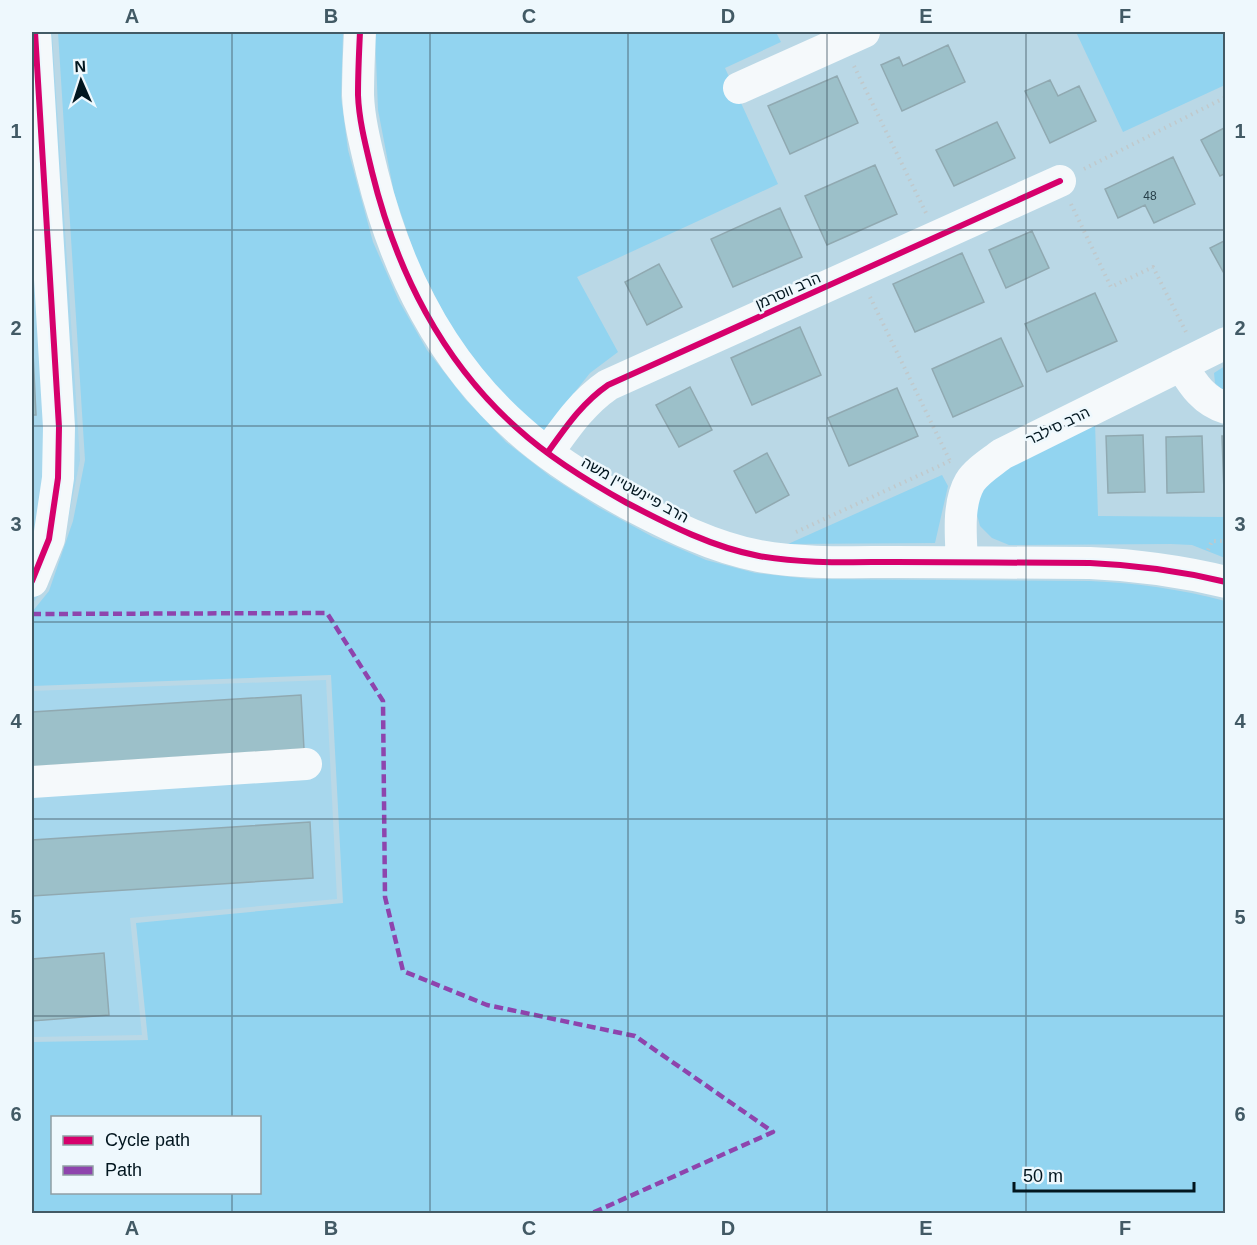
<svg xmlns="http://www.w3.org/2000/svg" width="1257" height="1245" viewBox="0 0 1257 1245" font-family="Helvetica,'Noto Sans Hebrew',sans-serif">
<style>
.built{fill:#a7d7ed}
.green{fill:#92d4f0;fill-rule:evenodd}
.building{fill:#9cc0c9;stroke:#90a9b1;stroke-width:1.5}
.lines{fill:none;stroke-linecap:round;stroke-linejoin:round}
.path{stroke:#c0c9cc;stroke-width:4;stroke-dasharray:1.5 4.5;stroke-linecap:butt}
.minor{stroke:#f5f9fb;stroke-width:32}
.quiet{stroke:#8e44ad;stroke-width:4.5;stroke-dasharray:9 4.5;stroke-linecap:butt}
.cycleway-casing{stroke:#eef8fd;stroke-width:10}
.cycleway{stroke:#d6006c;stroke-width:6}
.grid{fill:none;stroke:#425a65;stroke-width:1.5;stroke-opacity:0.55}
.labels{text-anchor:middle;stroke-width:5;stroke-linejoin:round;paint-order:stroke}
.number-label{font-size:12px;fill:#28404a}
.street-label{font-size:15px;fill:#02161f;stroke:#eef8fd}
.neatline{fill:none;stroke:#425a65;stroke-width:2}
.grid-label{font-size:20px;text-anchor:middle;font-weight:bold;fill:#425a65}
</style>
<rect width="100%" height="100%" fill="#bad8e6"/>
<path class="built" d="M32,32H52L80,460L68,520L44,589L32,604Z
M326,680L337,899L130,918L142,1035L32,1037V691Z"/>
<path class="green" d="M58,32H343L341,97L348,150L373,242L399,301L427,350L465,399L506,442L551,477L598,507L653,537L706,560L755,573L810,579L1090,581C1136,583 1180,589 1225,601V1213H32V1042L148,1040L136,923L343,903L331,675L32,686V612L49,591L73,521L85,460ZM52,1118H260V1192H52Z
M375,32H776L781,42L725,68L778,184L577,277L618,352L590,373L542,433L495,385L453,331L417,261L394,193L378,110Z
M1076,32H1225V85L1123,132Z
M1225,366V392L1215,383L1214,373Z
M1095,423L1098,516L1225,517V558L1192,545L1171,544L1009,545L992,538L980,526L976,511L982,491L999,472Z
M942,475L948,486L935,543L788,544Z"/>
<path class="building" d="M948,45L965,82L902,111L881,65L899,57L903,66Z
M837,76L858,123L790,154L768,106Z
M1050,80L1058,96L1079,86L1096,121L1050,143L1025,91Z
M997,122L1015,158L954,186L936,150Z
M1226,127V173L1220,176L1201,140Z
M1173,157L1195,204L1154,223L1145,205L1118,218L1105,189Z
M875,165L897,214L827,245L805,196Z
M780,208L802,257L733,287L711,239Z
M1032,231L1049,268L1006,288L989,250Z
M1226,240V277L1210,248Z
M962,253L984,302L915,332L893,284Z
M659,264L682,307L647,325L625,282Z
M1095,293L1117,341L1047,372L1025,324Z
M800,327L821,375L752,405L731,358Z
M32,331L36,415H32Z
M1001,338L1023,386L953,417L932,369Z
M690,387L712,430L679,447L656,405Z
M897,388L918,436L849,466L828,418Z
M1143,435L1145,492L1108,493L1106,436Z
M1202,436L1204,492L1167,493L1166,437Z
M1222,436H1226V492H1224Z
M767,453L789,495L756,513L734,471Z
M301,695L304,749L32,767V712Z
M310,822L313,878L32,896V840Z
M104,953L109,1015L32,1021V959Z"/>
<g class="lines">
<path class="path" d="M854,66L926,213
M1084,169L1226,97
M1071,204L1111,287L1153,267L1187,334
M870,297L951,463
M796,532L950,461
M1208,550L1212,541H1226"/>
<path class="minor" d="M360,32C359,52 358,74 358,95C359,121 366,147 372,172C396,270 442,362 518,429C550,458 589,482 627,503C669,525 712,547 759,556C804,564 850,562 895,562C960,562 1025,563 1090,563C1137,565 1181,571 1226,582
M739,88L864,32
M1181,365C1193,384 1203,401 1226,408
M548,452C566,427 582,403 608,385L1060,181
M962,562C961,538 957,504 970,482C977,471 992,462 1002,454L1226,343
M32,581L49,539L58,478L59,427L35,32
M32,782L306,764"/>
<path class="quiet" d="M32,614L327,613L383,701L385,897L403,971L487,1005L635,1036L773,1132L590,1214"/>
<g class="cycleway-casing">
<path id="cycleway" d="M360,32C359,52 358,74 358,95C359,121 366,147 372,172C396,270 442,362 518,429C550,458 589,482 627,503C669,525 712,547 759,556C804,564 850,562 895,562C960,562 1025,563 1090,563C1137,565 1181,571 1226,582
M548,452C566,427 582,403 608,385L1060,181
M32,581L49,539L58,478L59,427L35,32"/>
</g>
<use href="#cycleway" class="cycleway"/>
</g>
<path class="grid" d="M232,32V1118M430,32V1214M628,32V1214M827,32V1214M1026,32V1214M32,230H1226M32,426H1226M32,622H1226M32,819H1226M32,1016H1226M232,1192V1214"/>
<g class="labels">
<g class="number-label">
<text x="1150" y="200">48</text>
</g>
<g class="street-label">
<text transform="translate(788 291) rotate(-24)" y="5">הרב ווסרמן</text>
<text transform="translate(1058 426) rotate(-26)" y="5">הרב סילבר</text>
<text transform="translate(635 490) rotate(29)" y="5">הרב פיינשטיין משה</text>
</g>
</g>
<rect width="1257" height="1245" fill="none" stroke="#eef8fd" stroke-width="66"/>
<rect x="51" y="1116" width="210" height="78" fill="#eef8fd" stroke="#909ea4" stroke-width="1.5"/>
<rect x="63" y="1136" width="30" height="9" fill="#d6006c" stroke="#909ea4" stroke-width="1.5"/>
<text x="105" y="1146" font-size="18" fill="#02161f">Cycle path</text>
<rect x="63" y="1166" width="30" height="9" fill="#8e44ad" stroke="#909ea4" stroke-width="1.5"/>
<text x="105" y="1176" font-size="18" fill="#02161f">Path</text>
<g transform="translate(81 81) rotate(357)" stroke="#eef8fd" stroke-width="4.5" paint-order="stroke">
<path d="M0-4.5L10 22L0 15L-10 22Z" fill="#02161f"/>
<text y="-9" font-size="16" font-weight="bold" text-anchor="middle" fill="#02161f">N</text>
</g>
<path d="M1014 1182v9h180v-9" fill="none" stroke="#02161f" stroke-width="3"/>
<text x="1023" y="1182" font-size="18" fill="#02161f" stroke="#eef8fd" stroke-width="4.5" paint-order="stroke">50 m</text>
<rect x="33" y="33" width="1191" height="1179" class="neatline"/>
<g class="grid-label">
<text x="132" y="23">A</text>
<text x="331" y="23">B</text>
<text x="529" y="23">C</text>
<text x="728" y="23">D</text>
<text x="926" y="23">E</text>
<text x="1125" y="23">F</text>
<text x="16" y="138">1</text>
<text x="1240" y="138">1</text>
<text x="16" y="335">2</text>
<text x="1240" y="335">2</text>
<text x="16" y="531">3</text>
<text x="1240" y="531">3</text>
<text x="16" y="728">4</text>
<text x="1240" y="728">4</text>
<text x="16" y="924">5</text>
<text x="1240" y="924">5</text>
<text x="16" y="1121">6</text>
<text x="1240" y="1121">6</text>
<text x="132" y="1235">A</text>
<text x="331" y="1235">B</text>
<text x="529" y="1235">C</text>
<text x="728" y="1235">D</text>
<text x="926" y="1235">E</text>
<text x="1125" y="1235">F</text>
</g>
</svg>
